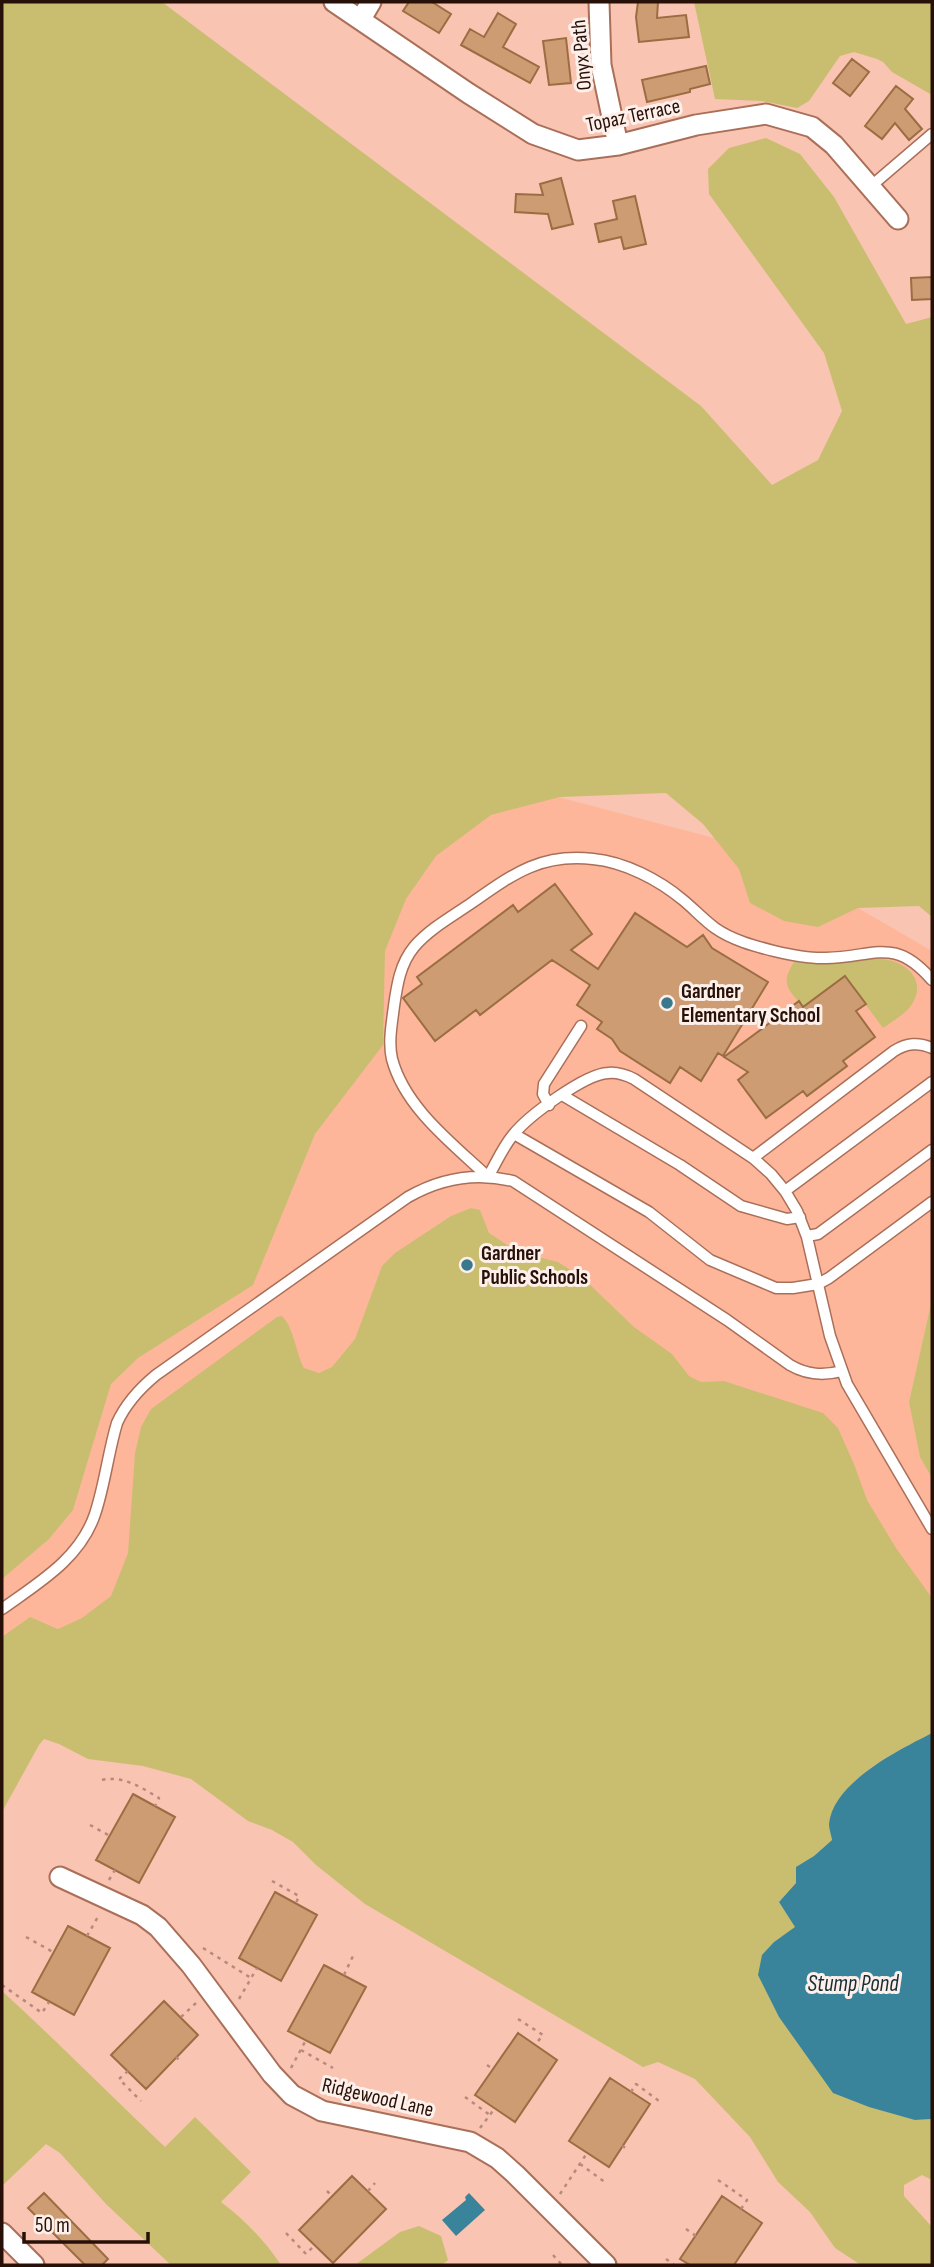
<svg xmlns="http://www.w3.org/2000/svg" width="934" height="2267" viewBox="0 0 934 2267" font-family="'Sofia Sans Condensed',sans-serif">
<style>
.built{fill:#feb69b}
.green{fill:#c9be70}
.water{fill:#39849b}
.building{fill:#cd9c72;stroke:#9b6d43;stroke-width:2}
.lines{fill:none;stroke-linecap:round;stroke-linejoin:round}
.lane-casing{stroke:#aa6f59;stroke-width:13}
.street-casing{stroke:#aa6f59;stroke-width:23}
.path{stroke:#b78b7c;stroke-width:2.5;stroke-dasharray:3.5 5;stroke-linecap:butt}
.lane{stroke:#fff;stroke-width:10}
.street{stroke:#fff;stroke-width:19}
.poi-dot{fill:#39788d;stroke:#fdf0ea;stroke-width:2.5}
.labels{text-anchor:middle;stroke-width:6;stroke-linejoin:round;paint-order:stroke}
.street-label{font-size:21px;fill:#271008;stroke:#fdf0ea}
.poi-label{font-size:21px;font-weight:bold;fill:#271008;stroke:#fdf0ea;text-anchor:start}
.water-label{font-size:23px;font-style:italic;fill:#172e36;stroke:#fdf0ea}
</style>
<rect width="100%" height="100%" fill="#f9c4b1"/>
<path class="built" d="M494,780L714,838L858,908L932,951V1299L909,1402L932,1421V1616L45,1706L2,1780V1212Z"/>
<path class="green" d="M2,2H162L701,406L772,485L818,460L842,411L824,353L709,194L708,169L729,148L766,138L800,154L834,197L906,324L932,317V917L919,906L858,908L818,927L784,921L750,903L739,869L703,824L666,793L560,797L491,815L436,856L406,899L385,951L383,1045L315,1134L253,1285L138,1358L111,1384L73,1510L49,1539L2,1579Z
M694,2H932V95L892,72L883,62L877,59L854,52L840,56L809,101L797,108L762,101L715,99Z
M872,959C899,956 932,977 910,1007C903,1015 892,1022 883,1028L845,977L803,1007C788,989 780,984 794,962L832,964Z
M471,1208L480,1210L489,1233L518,1252L558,1262L583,1278L634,1327L672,1354L689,1376L701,1382L724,1381L823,1413L838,1428L854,1464L867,1500L896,1548L932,1598V1733C894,1753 819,1787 832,1840L814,1856L797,1867L796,1883L779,1902L796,1927L774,1942L915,2120L932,2119V2180L922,2175L904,2185V2196L932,2227V2265H861L835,2248L810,2212L778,2182L750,2137L695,2079L658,2062L643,2067L365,1904L316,1865L293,1842L272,1830L248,1821L191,1779L143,1766L88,1759L59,1744L44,1739L39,1745L2,1812V1637L30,1617L58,1629L82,1618L111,1596L128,1553L135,1453L141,1427L151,1409L277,1317L282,1316C294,1328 296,1353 304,1368L319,1373L332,1367L355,1339L382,1266L395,1253L451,1216Z
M932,1299V1478L920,1457L909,1402Z
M2,1991C58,2042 110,2095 165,2147L195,2117L251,2172L221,2202C244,2219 265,2241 281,2265H171L106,2204L60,2153L46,2144L2,2186Z
M419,2226L441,2236L448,2260L442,2265H355L400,2232Z"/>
<path class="water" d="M932,1733V2119L915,2120L869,2107L833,2093L779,2017L758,1975L762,1955L774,1942L795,1927L779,1902L796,1883V1867L814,1856L832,1840C831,1834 829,1829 829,1824C833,1782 899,1750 932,1733Z
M469,2193L485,2210L456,2236L442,2220L466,2200L465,2197Z"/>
<path class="building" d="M409,2H432L451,14L439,33L403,11Z
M638,2H658L657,18L686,15L689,37L639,42L636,17Z
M498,13L516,24L503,47L539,67L530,83L461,45L470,29L484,37Z
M566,38L571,83L549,85L543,41Z
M852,59L869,72L850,96L833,83Z
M706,66L710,84L690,89V92L647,102L642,80Z
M896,86L913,99L905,109L922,129L909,140L895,123L882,139L865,126Z
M561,178L573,224L552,229L548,214L515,212L516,194L543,195L540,184Z
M635,196L646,244L624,249L621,237L599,242L595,224L617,219L613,201Z
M932,277V299L912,300L911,278Z
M555,884L592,934L571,950L598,969L635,913L687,947L703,935L712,948L768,982L723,1056L718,1053L701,1081L680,1067L670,1083L620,1051L612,1039L597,1029L602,1022L577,1005L590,985L552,960L480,1015L476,1010L435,1041L403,998L422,984L417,977L513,905L518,912Z
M845,976L866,1004L856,1011L875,1037L843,1061L847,1066L807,1096L803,1091L766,1118L738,1080L748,1072L724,1057L799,1001L803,1007Z
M133,1794L175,1817L139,1883L96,1860Z
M275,1892L317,1915L281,1981L239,1958Z
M68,1926L110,1948L74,2015L32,1992Z
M324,1965L366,1987L330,2053L288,2031Z
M164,2001L198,2035L146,2089L111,2055Z
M518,2033L557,2060L515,2122L475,2095Z
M610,2078L650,2104L609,2167L569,2141Z
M352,2176L386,2209L333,2263L299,2230Z
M44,2193L108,2259L102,2265H85L28,2208Z
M722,2196L762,2223L734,2265H690L680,2259Z"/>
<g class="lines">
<g class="lane-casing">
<path id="lane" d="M870,187L932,134
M932,980C894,936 875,957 826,958C809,959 791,955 774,951C754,946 732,940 715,928C704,920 694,909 683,900C659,880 625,862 593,859C541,853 513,874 473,902C453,916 429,929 414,947C400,964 397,985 394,1006C392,1023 388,1042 392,1059C405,1108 453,1144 488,1177C496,1163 503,1147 513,1135C528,1116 585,1074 608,1073C617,1072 626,1075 634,1079L753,1158L771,1174L785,1191L797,1211L807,1237L830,1336L847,1384L932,1529
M562,1095L680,1165L741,1206L787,1219L800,1217
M549,1105L543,1094L544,1084L581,1026
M514,1134L649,1212L710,1260L776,1288H793L818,1284L829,1278L932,1202
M753,1158L894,1051C907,1043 918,1042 932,1048
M785,1191L932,1082
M807,1236L818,1234L932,1150
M2,1609C38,1583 80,1559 95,1514C105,1484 108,1453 117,1423C126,1403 139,1389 156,1375L408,1197C441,1178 476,1172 513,1181L727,1320L790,1365C807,1375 823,1376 842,1371"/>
</g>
<g class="street-casing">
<path id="street" d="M334,2L468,93L533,134L578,150L618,145L696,125L766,114L812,127L834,145L898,219
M599,2L601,65L618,145
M361,19L371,2
M60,1877L142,1915L158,1927L191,1965L272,2074L292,2095L322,2111L470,2142L497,2158L515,2174L606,2265
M2,2233L34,2265"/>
</g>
<path class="path" d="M102,1780C123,1775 142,1788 159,1798L155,1806
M90,1825L110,1836
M109,1880L115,1870
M272,1881L299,1896L296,1903
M87,1936L99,1915
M26,1937L53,1952
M203,1948L251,1978
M344,1975L353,1956
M2,1985L42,2013L49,2002
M239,1999L257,1968
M181,2017L196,2003
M518,2019L543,2035L535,2045
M301,2050L333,2068
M176,2057L181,2062
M487,2065L493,2069
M291,2068L306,2040
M128,2071L119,2079L141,2101
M631,2092L636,2084L659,2101
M465,2097L490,2115
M480,2128L495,2108
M622,2146L628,2149
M580,2164L606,2183
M718,2180L747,2200L741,2209
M327,2191L332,2196
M368,2191L375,2183
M560,2194L587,2153
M686,2229L696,2236
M286,2233L306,2254L315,2245
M553,2255L562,2265
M666,2259L674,2265"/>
<use href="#lane" class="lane"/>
<use href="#street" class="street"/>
</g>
<g class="poi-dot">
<circle cx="667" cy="1003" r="7"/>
<circle cx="467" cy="1265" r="7"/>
</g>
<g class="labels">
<g class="street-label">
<text transform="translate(581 55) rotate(-95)" y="7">Onyx Path</text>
<text transform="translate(633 115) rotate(-12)" y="7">Topaz Terrace</text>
<text transform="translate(378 2097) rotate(13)" y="7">Ridgewood Lane</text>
</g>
<g class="poi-label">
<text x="681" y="998">Gardner<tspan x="681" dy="24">Elementary School</tspan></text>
<text x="481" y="1260">Gardner<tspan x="481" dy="24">Public Schools</tspan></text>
</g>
<g class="water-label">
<text x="853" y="1991">Stump Pond</text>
</g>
</g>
<rect width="934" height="2267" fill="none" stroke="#271008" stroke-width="7"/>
<path d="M24 2232v10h124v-10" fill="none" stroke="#271008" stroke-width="3.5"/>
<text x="35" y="2232" font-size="21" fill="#271008" stroke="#fdf0ea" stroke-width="5" paint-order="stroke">50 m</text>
</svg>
